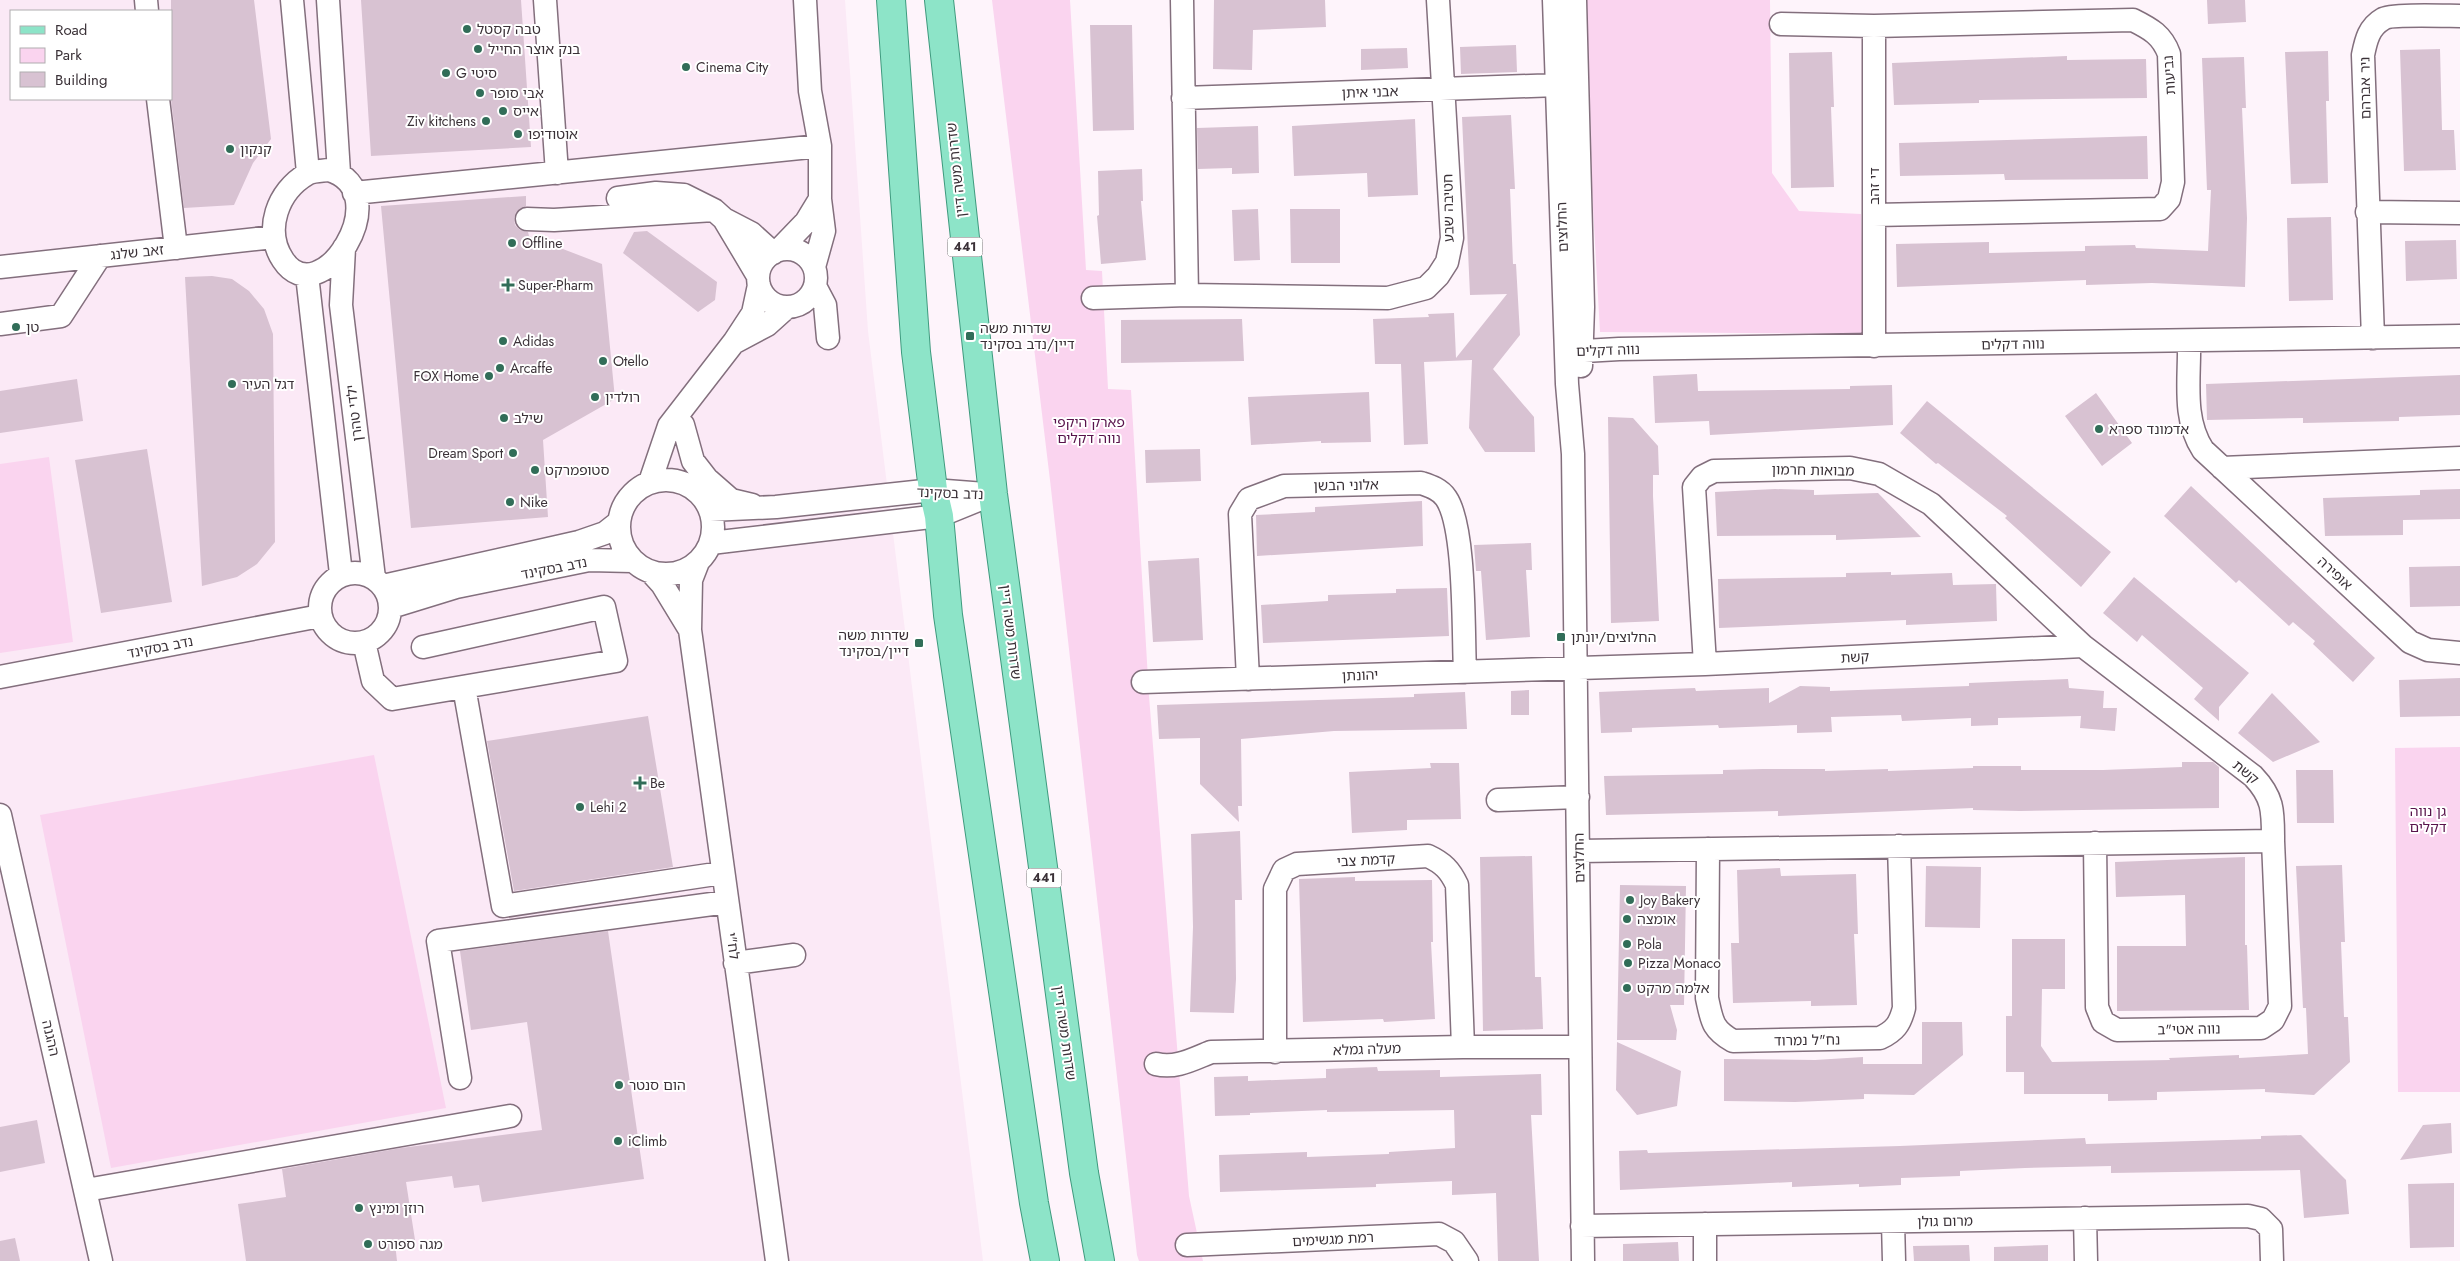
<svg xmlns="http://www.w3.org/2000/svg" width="2460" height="1261" viewBox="0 0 2460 1261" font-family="Jost,'Noto Sans Hebrew',sans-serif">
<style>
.built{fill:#fbe9f6;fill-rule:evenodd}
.green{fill:#fad4ef}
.building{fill:#d8c2d2}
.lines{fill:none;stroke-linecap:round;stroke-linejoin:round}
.minor-casing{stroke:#836f7d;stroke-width:25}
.major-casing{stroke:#3f9a7e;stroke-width:30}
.minor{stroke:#fff;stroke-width:22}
.major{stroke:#8de4c8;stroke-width:28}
.poi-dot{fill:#316d58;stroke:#fff;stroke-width:2}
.labels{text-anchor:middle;stroke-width:4;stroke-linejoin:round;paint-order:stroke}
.shield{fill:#fff;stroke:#756f73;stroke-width:1}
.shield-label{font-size:12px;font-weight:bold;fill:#3a3137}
.poi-label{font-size:14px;fill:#3a3137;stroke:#fff;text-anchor:start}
.street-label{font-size:14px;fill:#3a3137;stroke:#fff}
.park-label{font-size:14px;fill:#58134b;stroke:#fff}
</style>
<rect width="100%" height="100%" fill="#fef4fb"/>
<path class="built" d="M0,0H845L868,331L983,1261H0ZM11,11H171V99H11Z"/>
<path class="green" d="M992,0H1070L1086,270L1102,271L1108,389L1131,390L1149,696L1189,1196L1203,1261H1139L1137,1255L1050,480Z
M1586,0H1770L1772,173L1799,211L1861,214L1865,334L1600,332L1583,30Z
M49,457L73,642L0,653V464Z
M2460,747V1092H2398L2395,748Z
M374,755L446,1108L111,1168L40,815Z"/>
<path class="building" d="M171,0H254L271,139L253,163L234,205L184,208L171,99Z
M361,0H521L531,147L371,156Z
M1214,0H1325L1326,27L1253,30L1252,70L1213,69Z
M2207,0H2245L2246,22L2208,24Z
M1090,25H1132L1134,130L1093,131Z
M1516,45L1517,72L1461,74L1460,47Z
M1407,48L1408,68L1361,70V49Z
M2440,49L2442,130H2454L2456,170L2404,171L2400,50Z
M2328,51L2329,101H2326L2328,183L2291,184L2285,52Z
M1832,52L1834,107H1831L1834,187L1791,188L1789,53Z
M2067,56V60L2146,59L2147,98L1979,100V103L1894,105L1892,63Z
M2244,57L2246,108H2242L2247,218L2245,287L2152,283L2086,285V280L1897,287L1896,244L1989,242V253L2085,251V246L2135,245L2136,248L2208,251L2211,190H2207L2202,58Z
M1511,115L1515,189H1510L1513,264H1516L1520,335L1493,369L1534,417L1535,452H1485L1469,428L1472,360L1424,362L1428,444L1404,445L1401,364H1375L1373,319L1429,317L1428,314L1454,313L1456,358L1507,294L1470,295L1462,117Z
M1415,119L1418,195L1368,197L1367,173L1294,176L1292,126Z
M1258,126L1259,173L1232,174V168L1198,169L1197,128Z
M2147,136L2148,179L2005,180L2004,174L1900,176L1899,143Z
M1142,169L1143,201H1141L1146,260L1101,264L1097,216L1099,215L1098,171Z
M526,196V206L516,212L514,218L515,225L520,230L528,232L529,236L602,264L615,399L543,440L548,517L411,528L381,206Z
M1258,209L1260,260L1234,261L1232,210Z
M1290,209H1340V263H1291Z
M2331,217L2333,300L2289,301L2287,218Z
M647,231L717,282L715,300L698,312L623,253L634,232Z
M2456,240L2457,279L2406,281L2405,241Z
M212,276L232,279L249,291L264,309L273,334L275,542L257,564L237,577L202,586L185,277Z
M1242,319L1244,361L1121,363V320Z
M1697,374L1698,391L1850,389V386L1892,385L1893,425L1710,435L1709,421L1655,423L1653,376Z
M2460,375V415L2399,417V421L2303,423V418L2207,420L2206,384Z
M77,379L83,421L0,433V391Z
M1369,392L1371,442L1321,443V441L1251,445L1248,397Z
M2096,393L2132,443L2102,466L2065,416Z
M1927,401L2111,552L2081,587L2005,518L2007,516L1938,463L1936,464L1900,433Z
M1608,417L1633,418L1658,446L1659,475H1653V496L1659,621L1611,623Z
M147,449L172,602L101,613L75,460Z
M1200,449L1201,481L1146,483L1145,450Z
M2191,486L2375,658L2353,682L2313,644L2315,641L2293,622L2289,626L2239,580L2236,583L2164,516Z
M1775,489L1814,490V495L1878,493L1921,537L1836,540V535L1717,536L1715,492Z
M2460,489V519L2403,520V535L2325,536L2323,498L2420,495V490Z
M1422,501L1423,546L1257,556L1256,515L1315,512V507Z
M1531,543L1532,570H1526L1530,637L1486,640L1481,571H1476L1474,545Z
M1199,558L1203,640L1153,642L1148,561Z
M2460,566V606L2410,607L2409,567Z
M1891,572V575L1952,573L1953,585L1996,584L1997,621L1906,625V620L1719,628L1718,579L1846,577V573Z
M2134,577L2249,673L2219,707V721L2194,699L2203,688L2142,635L2137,642L2103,613Z
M1447,588L1449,636L1263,643L1261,605L1328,601V595L1396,593V589Z
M2460,678V716L2400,717L2399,680Z
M2068,679L2069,688L2104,691L2103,708H2117L2115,731L2080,728L2081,716L1998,718V725L1971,726V718L1902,721L1901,715L1831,717L1832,732L1797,733V725L1719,728L1718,725L1632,728V732L1601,733L1599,692L1695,688L1696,691L1769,688V703L1800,686L1830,687V691L1969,686V683Z
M1529,690V715H1511V691Z
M1465,692L1467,729L1334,731L1241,739L1242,806H1238L1239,822L1200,784V738L1159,739L1157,705L1414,697V694Z
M2272,693L2320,742L2273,762L2238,733Z
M648,716L673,867L514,891L487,741Z
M2182,762H2213L2219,767V808L2020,811L1973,810V808L1778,816V811L1606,815L1604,776L1723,774V770L1763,769H1825V771L1888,769V771L1973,768V766H2021V770H2103L2182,767Z
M1430,763H1459L1461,819L1407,820V830L1352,833L1349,772L1431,768Z
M2296,770H2333L2334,823H2297Z
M1240,831L1242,900H1235L1236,979L1234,1013L1190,1012L1193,927L1191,834Z
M1532,856L1535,977H1541L1543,1029L1483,1031L1480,857Z
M2245,857V945H2247L2249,1010L2117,1011V946H2186L2185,895L2116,897L2115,862Z
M2342,865L2345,942H2341L2344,1017H2348L2350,1062L2314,1095L2265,1092V1089L2157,1092V1100L2108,1101V1094H2024V1072H2006V1016H2012V939H2065V989H2042L2041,1046L2052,1062L2170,1060L2169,1058L2239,1055V1058L2308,1054L2306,1008H2303L2296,866Z
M1926,866L1981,867L1980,928L1925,927Z
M1780,868L1781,876L1856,874L1858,934H1854L1857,1005L1811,1006V1001L1733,1003L1731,943H1739L1737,870Z
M1355,877V881L1432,880L1433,942H1431L1435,1019L1384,1022L1383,1019L1303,1022L1299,879Z
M1620,885L1686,886L1684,1005H1670L1677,1030L1676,1040H1617Z
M608,931L644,1179L482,1202L479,1185L454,1188L452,1176L406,1182L415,1240L395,1243L397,1261H246L238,1204L286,1197L282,1169L401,1148L542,1130L527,1022L471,1030L460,951Z
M1922,1022H1962L1963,1055L1914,1095L1864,1094V1099L1795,1102L1724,1101V1059L1815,1060L1863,1057V1064H1922Z
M1617,1042L1681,1071L1677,1106L1637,1115L1616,1090Z
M1377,1067L1378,1071L1440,1070V1077L1541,1074L1542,1115H1531L1539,1261H1498L1496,1193L1452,1195V1181L1376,1184V1187L1220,1192L1219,1155L1307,1152V1157L1389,1154V1152L1455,1148L1454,1110L1327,1112V1110L1250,1113V1115L1215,1116L1214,1077L1248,1076V1081L1326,1078V1069Z
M37,1120L45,1163L0,1172V1127Z
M2451,1123L2452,1153L2400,1160L2423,1125Z
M2301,1135L2346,1180L2349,1214L2304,1218L2300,1170L2111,1173V1166L2025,1168L1960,1171V1176L1901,1178V1185L1859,1187V1184L1792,1187V1182L1620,1190L1619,1151L1647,1150L1648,1153L1900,1146L2085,1138L2086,1144L2160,1142L2261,1139V1136Z
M2454,1183V1247L2410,1248L2408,1184Z
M15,1238L20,1261H0V1241Z
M1678,1242L1679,1261H1623V1244Z
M1969,1245L1970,1261H1914L1913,1246Z
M2048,1245V1261H1994V1247Z"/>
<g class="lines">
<g class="minor-casing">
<path id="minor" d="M146,0L147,11
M292,0L308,173
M328,0L339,173
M545,0L557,173
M805,0L810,91L820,146V199L824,231L814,267
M1182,0L1187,295
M1554,0L1567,384L1573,454L1583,1261
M1575,0L1583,307L1581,366
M1781,24L1874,26L2133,20C2151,29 2162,35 2169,54L2173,182L2169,199L2160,209L1874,215
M1874,26V346
M1183,98L1558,85
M158,99L176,248
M329,170C400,191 320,317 283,260C263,230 278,191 307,174C312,171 322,171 329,170Z
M354,193L820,146
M618,198L656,193L684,195L714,210L724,219L751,233L773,253
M2367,212L2460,213
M527,219L554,220L714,210
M724,219L758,276
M344,248L341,305L374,578
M780,249L806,222L820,199
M758 278a29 29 0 1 1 58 0a29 29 0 1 1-58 0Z
M0,267L274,237
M307,275L341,574
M815,286L825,305L828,338
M1093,298L1187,295L1388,298L1426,288L1438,276L1447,262L1452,238L1438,0
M0,324L61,316L100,256
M2373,338L2363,55C2366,40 2369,27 2383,19C2391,14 2447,16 2460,16
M2189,341C2190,378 2182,418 2203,450L2410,642L2428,650L2460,653
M735,342L767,325L787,307
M1567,352L1619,349L2460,336
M683,425L693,461L707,479L731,500L752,505
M2222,468L2460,458
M619 527a47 47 0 1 1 94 0a47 47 0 1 1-94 0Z
M650,482L669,426L734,342L753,313L759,285
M710,510L776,507L933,490L985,494
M711,543L939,516L993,494
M698,562L691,580L690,630L777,1261
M320 608a35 35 0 1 1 70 0a35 35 0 1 1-70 0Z
M652,573L662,584L690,630
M383,586L579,542L605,533L619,522
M391,607L456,587L589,560L632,561
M364,642L373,681L392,699L616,661L604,607L423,647
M1705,664L1694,487L1702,477L1714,471L1850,468L1879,474L1931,504L2083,646
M0,677L320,616
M1248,679L1240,514L1249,499L1284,486L1421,483C1430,486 1440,489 1446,498C1466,527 1463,633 1465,672
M1143,682L1705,664L2083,646L2253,776C2274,798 2273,812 2273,841L1579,851
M464,687L503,906L722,873
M1498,800L1578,797
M0,815L101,1261
M2095,843L2097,1007L2103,1022L2117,1030L2261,1028L2273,1020L2280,1006L2273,841
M1708,849L1707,998C1712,1021 1712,1029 1733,1041L1880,1038C1895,1031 1900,1024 1904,1008L1899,846
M735,963L794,955
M1275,1052V889L1284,870L1297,864L1428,856C1443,863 1450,870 1457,885L1463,1047
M1156,1064C1176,1069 1193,1059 1211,1052L1463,1047H1580
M460,1078L438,941L727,902
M86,1190L510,1116
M2085,1218L2086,1261
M1893,1222L1894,1261
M1705,1224V1261
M1582,1226L2248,1216L2261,1219L2271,1229L2272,1261
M1187,1245L1439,1234L1454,1242L1467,1261"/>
</g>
<g class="major-casing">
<path id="major" d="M891,0L916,352L933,490L939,516L948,615L1034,1203L1045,1261
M939,0L993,494L1084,1173L1100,1261"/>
</g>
<use href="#minor" class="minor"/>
<use href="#major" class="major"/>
</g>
<g class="poi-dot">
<circle cx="467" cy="29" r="5"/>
<circle cx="478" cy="49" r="5"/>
<circle cx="686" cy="67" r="5"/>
<circle cx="446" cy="73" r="5"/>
<circle cx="480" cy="93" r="5"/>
<circle cx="503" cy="111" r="5"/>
<circle cx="486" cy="121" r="5"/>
<circle cx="518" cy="134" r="5"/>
<circle cx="230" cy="149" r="5"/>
<circle cx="512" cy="243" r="5"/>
<path d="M505.5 277.5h5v5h5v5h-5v5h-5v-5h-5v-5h5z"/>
<circle cx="16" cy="327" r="5"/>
<rect x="965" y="331" width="10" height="10" rx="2.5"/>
<circle cx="503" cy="341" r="5"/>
<circle cx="603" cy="361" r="5"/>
<circle cx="500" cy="368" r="5"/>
<circle cx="489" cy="376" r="5"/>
<circle cx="232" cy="384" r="5"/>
<circle cx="595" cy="397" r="5"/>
<circle cx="504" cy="418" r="5"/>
<circle cx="2099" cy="429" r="5"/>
<circle cx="513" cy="453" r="5"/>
<circle cx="535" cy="470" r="5"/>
<circle cx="510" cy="502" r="5"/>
<rect x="1556" y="632" width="10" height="10" rx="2.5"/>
<rect x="914" y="638" width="10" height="10" rx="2.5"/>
<path d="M637.5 775.5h5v5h5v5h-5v5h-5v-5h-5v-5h5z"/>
<circle cx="580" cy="807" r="5"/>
<circle cx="1630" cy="900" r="5"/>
<circle cx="1627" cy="919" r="5"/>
<circle cx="1627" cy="944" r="5"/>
<circle cx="1628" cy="963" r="5"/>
<circle cx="1627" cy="988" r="5"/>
<circle cx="619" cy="1085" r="5"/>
<circle cx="618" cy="1141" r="5"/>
<circle cx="359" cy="1208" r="5"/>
<circle cx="368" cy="1244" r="5"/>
</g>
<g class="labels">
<g class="shield">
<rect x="947.5" y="237.5" width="35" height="19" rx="4"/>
<rect x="1026.5" y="868.5" width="35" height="19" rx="4"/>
</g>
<g class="shield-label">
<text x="965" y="251">441</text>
<text x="1044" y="882">441</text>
</g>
<g class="poi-label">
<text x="477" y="34">טבה קסטל</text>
<text x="488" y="54">בנק אוצר החייל</text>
<text x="696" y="72">Cinema City</text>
<text x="456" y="78">G סיטי</text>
<text x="490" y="98">אבי סופר</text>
<text x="513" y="116">אייס</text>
<text x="476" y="126" text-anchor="end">Ziv kitchens</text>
<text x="528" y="139">אוטודיפו</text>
<text x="240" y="154">קנקון</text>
<text x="522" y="248">Offline</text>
<text x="518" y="290">Super-Pharm</text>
<text x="26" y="332">טן</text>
<text x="980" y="333">שדרות משה<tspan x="980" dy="16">דיין/נדב בסקינד</tspan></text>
<text x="513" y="346">Adidas</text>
<text x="613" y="366">Otello</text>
<text x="510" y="373">Arcaffe</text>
<text x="479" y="381" text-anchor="end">FOX Home</text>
<text x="242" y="389">דגל העיר</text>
<text x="605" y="402">רולדין</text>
<text x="514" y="423">שילב</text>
<text x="2109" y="434">אדמונד ספרא</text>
<text x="503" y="458" text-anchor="end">Dream Sport</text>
<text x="545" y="475">סטופמרקט</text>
<text x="520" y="507">Nike</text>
<text x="909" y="640" text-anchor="end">שדרות משה<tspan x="909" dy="16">דיין/בסקינד</tspan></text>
<text x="1571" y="642">החלוצים/יונתן</text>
<text x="650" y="788">Be</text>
<text x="590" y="812">Lehi 2</text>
<text x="1640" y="905">Joy Bakery</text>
<text x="1637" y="924">אומצה</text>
<text x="1637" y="949">Pola</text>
<text x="1638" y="968">Pizza Monaco</text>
<text x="1637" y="993">אלמה מרקט</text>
<text x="629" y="1090">הום סנטר</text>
<text x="628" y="1146">iClimb</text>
<text x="369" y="1213">רוזן ומינץ</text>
<text x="378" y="1249">מגה ספורט</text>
</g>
<g class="street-label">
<text transform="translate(2169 75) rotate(-94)" y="5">נביעות</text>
<text transform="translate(2365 88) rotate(-91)" y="5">ניר אברהם</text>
<text transform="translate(1370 92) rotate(-2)" y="5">אבני איתן</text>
<text transform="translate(956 170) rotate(-96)" y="5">שדרות משה דיין</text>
<text transform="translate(1874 186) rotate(-90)" y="5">די זהב</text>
<text transform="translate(1448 208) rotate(-91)" y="5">חטיבה שבע</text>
<text transform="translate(1562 227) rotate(-92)" y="5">החלוצים</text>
<text transform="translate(137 252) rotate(-6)" y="5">זאב שלנג</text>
<text transform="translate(2013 344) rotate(-1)" y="5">נווה דקלים</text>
<text transform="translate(1608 350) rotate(-2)" y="5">נווה דקלים</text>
<text transform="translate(354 413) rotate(-97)" y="5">ילדי טהרן</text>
<text transform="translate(1813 470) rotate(1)" y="5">מבואות חרמון</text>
<text transform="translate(1346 485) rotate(-1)" y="5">אלוני הבשן</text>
<text transform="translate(950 493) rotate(2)" y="5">נדב בסקינד</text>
<text transform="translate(554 568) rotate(-11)" y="5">נדב בסקינד</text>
<text transform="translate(2335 573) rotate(43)" y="5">אופירה</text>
<text transform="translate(1011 632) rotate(83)" y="5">שדרות משה דיין</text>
<text transform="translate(160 647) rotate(-11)" y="5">נדב בסקינד</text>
<text transform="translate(1855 657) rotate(-3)" y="5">קשת</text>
<text transform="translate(1360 675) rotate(-2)" y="5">יהונתן</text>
<text transform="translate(2246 772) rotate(40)" y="5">קשת</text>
<text transform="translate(1579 858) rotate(-91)" y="5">החלוצים</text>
<text transform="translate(1366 860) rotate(-3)" y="5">קדמת צבי</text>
<text transform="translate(733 946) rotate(82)" y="5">לח"י</text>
<text transform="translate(2189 1029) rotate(-1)" y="5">נווה אטי"ב</text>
<text transform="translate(1065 1033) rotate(82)" y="5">שדרות משה דיין</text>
<text transform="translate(51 1038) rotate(77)" y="5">ההגנה</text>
<text transform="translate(1807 1040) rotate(-1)" y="5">נח"ל נמרוד</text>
<text transform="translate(1367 1049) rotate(-2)" y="5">מעלה גמלא</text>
<text transform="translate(1945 1221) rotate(-1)" y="5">מרום גולן</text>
<text transform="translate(1333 1239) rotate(-3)" y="5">רמת מגשימים</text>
</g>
<g class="park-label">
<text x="1089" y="427">פארק היקפי<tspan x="1089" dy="16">נווה דקלים</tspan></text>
<text x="2428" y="816">גן נווה<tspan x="2428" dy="16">דקלים</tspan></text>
</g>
</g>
<rect x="10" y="10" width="162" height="90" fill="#ffffff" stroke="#b0adaf"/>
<rect x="20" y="26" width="25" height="8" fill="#8de4c8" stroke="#b0adaf"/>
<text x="55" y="35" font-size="15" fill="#3a3137">Road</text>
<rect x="20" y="48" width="25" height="15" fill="#fad4ef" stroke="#b0adaf"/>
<text x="55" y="60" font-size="15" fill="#3a3137">Park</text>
<rect x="20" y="72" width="25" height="15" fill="#d8c2d2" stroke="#b0adaf"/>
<text x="55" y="85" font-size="15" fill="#3a3137">Building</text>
</svg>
